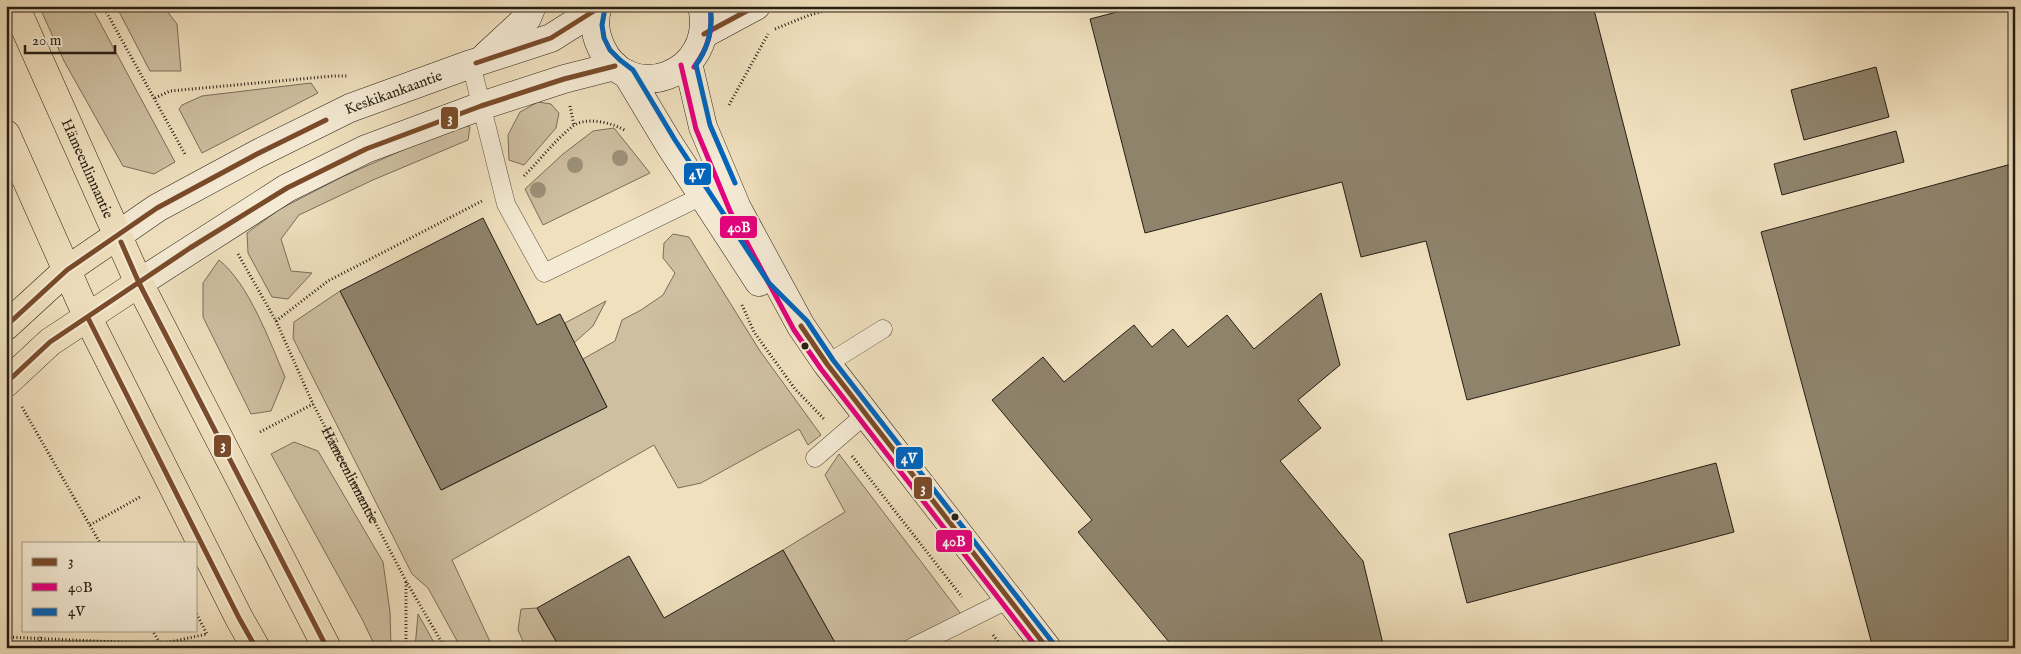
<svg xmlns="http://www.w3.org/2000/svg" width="2021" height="654" viewBox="0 0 2021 654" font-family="'IM FELL English',serif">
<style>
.green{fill:#cebfa1;stroke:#7a6e5a}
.building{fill:#8f836c;stroke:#261e14}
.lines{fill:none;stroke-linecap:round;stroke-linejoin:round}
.lane-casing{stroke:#584e3e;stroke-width:19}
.secondary-casing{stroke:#261e14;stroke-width:29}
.primary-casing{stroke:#261e14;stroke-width:29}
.path{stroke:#261e14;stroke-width:3;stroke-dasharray:1 2.5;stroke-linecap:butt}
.lane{stroke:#f5ebd5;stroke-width:18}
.secondary{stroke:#f5ebd5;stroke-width:28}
.primary{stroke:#f0e0be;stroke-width:28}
.bus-1-casing{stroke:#f5ebd5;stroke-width:9}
.bus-2-casing{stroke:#f5ebd5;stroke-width:9}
.bus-3-casing{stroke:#f5ebd5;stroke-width:9}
.bus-1{stroke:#7a4b2a;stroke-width:5}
.bus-2{stroke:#e5007d;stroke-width:5}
.bus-3{stroke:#0065bd;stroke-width:5}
.tree{fill:#9c9078}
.bus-dot{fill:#261e14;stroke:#f5ebd5;stroke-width:2}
.labels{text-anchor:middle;stroke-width:4.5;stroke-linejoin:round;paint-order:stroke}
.street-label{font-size:15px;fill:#261e14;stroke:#f5ebd5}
.line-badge{stroke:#f5ebd5;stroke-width:2}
.badge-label{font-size:14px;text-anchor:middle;font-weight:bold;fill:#fff}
</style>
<rect width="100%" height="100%" fill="#f0e0be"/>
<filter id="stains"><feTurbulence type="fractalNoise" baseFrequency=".004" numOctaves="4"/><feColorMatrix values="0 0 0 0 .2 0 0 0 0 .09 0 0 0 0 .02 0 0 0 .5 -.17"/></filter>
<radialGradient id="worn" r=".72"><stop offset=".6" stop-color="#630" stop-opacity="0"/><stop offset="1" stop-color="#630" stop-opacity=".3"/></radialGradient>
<path class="green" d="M39,6H91L175,162L154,174L123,166L64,61Z
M116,6H163L177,24L181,71H150Z
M311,83L318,93L202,153L179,109L182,105L202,96Z
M538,102L551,104L559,113L556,128L524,165L509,160L508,135L520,112Z
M461,124L470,127L468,140L373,180L299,215L281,239L291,271L312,273L288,299L272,297L248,253L247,233L280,209L342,177Z
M614,128L650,173L543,225L525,189L563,154L593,131Z
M673,234L689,237L760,351L821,435L808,445L799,429L701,483L678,488L654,445L452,560L493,648H461L428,588L412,574L293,338L294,322L340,291L442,490L607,407L583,359L615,341L622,320L641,310L663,295L675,273L663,258L664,243Z
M219,260C249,284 270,342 285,377L271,411L251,414L203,317V283Z
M606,301L593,326L574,343L565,323Z
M294,442L318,451L383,562L390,612L391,648H376L362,619L271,454Z
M839,454L961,614L891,648H838L783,550L845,512L825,475Z
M537,608L560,648H526L518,630L521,609Z
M418,614L437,648H415Z"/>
<path class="building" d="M1140,6H1593L1680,345L1467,400L1426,241L1361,257L1342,182L1145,233L1090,19Z
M1876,67L1889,117L1804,140L1791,90Z
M1896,131L1904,162L1782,195L1774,164Z
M2015,163V648H1873L1761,232Z
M483,218L537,325L560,314L607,407L441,490L340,291Z
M1321,293L1340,365L1298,400L1321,428L1280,461L1363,561L1384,648H1174L1078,532L1092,520L992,400L1043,357L1064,382L1134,325L1152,347L1173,329L1188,347L1227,315L1254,349Z
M1716,463L1734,532L1467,603L1449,534Z
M783,550L838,648H560L537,608L629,556L664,618Z"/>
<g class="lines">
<g class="lane-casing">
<path id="lane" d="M471,64L506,204L544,273L702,196
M827,364L883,329
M815,458L866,414
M911,648L1009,599"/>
</g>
<g class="secondary-casing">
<g id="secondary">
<path d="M598,6C593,20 595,34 601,47C628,107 718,76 702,6"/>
<path d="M704,34L756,6"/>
<path d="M486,56L527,18L532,6"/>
<path d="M688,63L703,127L737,208L801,326L827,364L1047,648"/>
<path d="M627,74L669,144L759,282"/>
<path id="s2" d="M118,235L157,208L257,154L350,108L471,64L551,38L597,9"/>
<path d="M139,283L287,188L366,149L481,106L564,79L615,66"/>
</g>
</g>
<g class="primary-casing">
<g id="primary">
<path id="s3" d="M15,6L139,283L327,648"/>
<path d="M6,134L88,318L239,618L256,648"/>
<path d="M6,326L67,270L118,235"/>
<path d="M6,383L50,342L139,283"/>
</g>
</g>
<g class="path">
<path d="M103,6L186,156"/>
<path d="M775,29L807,16L841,6"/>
<path d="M155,98L170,91L333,76H347"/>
<path d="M729,105L768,34"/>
<path d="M570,106L574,125"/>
<path d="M524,176C540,160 555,140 573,126C586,116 614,123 626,131"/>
<path id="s1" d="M238,254L276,321L313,404L406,581L445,648"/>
<path d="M742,305L754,332L795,389L824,419"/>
<path d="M276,321L328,281L482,201"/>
<path d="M22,407L100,543"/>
<path d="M260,432L313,404"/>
<path d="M852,456L962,597"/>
<path d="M90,525L140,497"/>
<path d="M406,582V648"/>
<path d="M152,630L163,648"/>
<path d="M993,635L1003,648"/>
<path d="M6,637L161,644L207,634L196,613"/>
<path d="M38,648L41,637"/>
</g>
<use href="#lane" class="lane"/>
<use href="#secondary" class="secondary"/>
<use href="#primary" class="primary"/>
<g class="bus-1-casing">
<path id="bus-1" d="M704,34L756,6
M476,63L551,38L597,9
M121,242L139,283L327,648
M88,318L239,618L256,648
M6,326L67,270L157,208L257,154L326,120
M801,326L827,364L1047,648
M6,383L50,342L190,248L287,188L366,149L481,106L564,79L615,66"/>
</g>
<g class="bus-2-casing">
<path id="bus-2" d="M681,65L696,129L730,211L794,330L821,369L1037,648
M694,67C708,48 714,30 710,6"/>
</g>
<g class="bus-3-casing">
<path id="bus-3" d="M710,6C713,28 709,47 696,65L710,125L735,183
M605,8L602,25L604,38L610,50L620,60L633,70L675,140L769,283L807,321L833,360L1053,643"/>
</g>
<use href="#bus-1" class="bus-1"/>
<use href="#bus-2" class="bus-2"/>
<use href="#bus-3" class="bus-3"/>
</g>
<g class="tree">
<circle cx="620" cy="158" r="8"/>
<circle cx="575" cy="165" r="8"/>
<circle cx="538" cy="190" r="8"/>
</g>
<g class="bus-dot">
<circle cx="805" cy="346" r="4.5"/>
<circle cx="955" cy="517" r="4.5"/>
</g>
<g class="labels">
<g class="street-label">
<text dy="5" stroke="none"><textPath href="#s2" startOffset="311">Keskikankaantie</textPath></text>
<text dy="5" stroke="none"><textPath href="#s3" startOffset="178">Hämeenlinnantie</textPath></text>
<text dy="5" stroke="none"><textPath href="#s1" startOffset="248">Hämeenlinnantie</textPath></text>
</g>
</g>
<g class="line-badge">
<rect x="440" y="106" width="19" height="24" rx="5" fill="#7a4b2a"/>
<rect x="683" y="162" width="29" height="24" rx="5" fill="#0065bd"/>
<rect x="719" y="215" width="39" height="24" rx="5" fill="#e5007d"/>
<rect x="213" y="434" width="19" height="24" rx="5" fill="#7a4b2a"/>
<rect x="895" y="446" width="29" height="24" rx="5" fill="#0065bd"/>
<rect x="913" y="476" width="20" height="24" rx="5" fill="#7a4b2a"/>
<rect x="935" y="529" width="38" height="24" rx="5" fill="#e5007d"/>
</g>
<g class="badge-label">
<text x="450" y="123">3</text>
<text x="697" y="179">4V</text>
<text x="739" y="232">40B</text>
<text x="223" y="450">3</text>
<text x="909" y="463">4V</text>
<text x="923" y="493">3</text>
<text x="954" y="546">40B</text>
</g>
<rect width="2021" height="654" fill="none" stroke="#f0e0be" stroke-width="25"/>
<rect x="8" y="8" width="2006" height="639" fill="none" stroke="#261e14" stroke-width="2.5"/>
<rect x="12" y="12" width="1996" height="629" fill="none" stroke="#261e14"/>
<rect x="22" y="542" width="175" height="90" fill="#f5ebd5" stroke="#a29988"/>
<rect x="32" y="558" width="25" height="8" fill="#7a4b2a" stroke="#a29988"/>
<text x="68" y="566" font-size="15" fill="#261e14">3</text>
<rect x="32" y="583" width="25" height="8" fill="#e5007d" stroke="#a29988"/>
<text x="68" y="592" font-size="15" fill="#261e14">40B</text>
<rect x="32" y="608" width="25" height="8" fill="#0065bd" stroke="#a29988"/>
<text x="68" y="616" font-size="15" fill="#261e14">4V</text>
<path d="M25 45v8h90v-8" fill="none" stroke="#261e14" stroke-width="2.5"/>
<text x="32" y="45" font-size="15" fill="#261e14" stroke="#f5ebd5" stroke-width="4" paint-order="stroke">20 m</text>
<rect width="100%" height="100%" filter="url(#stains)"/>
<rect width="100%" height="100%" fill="url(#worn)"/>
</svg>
